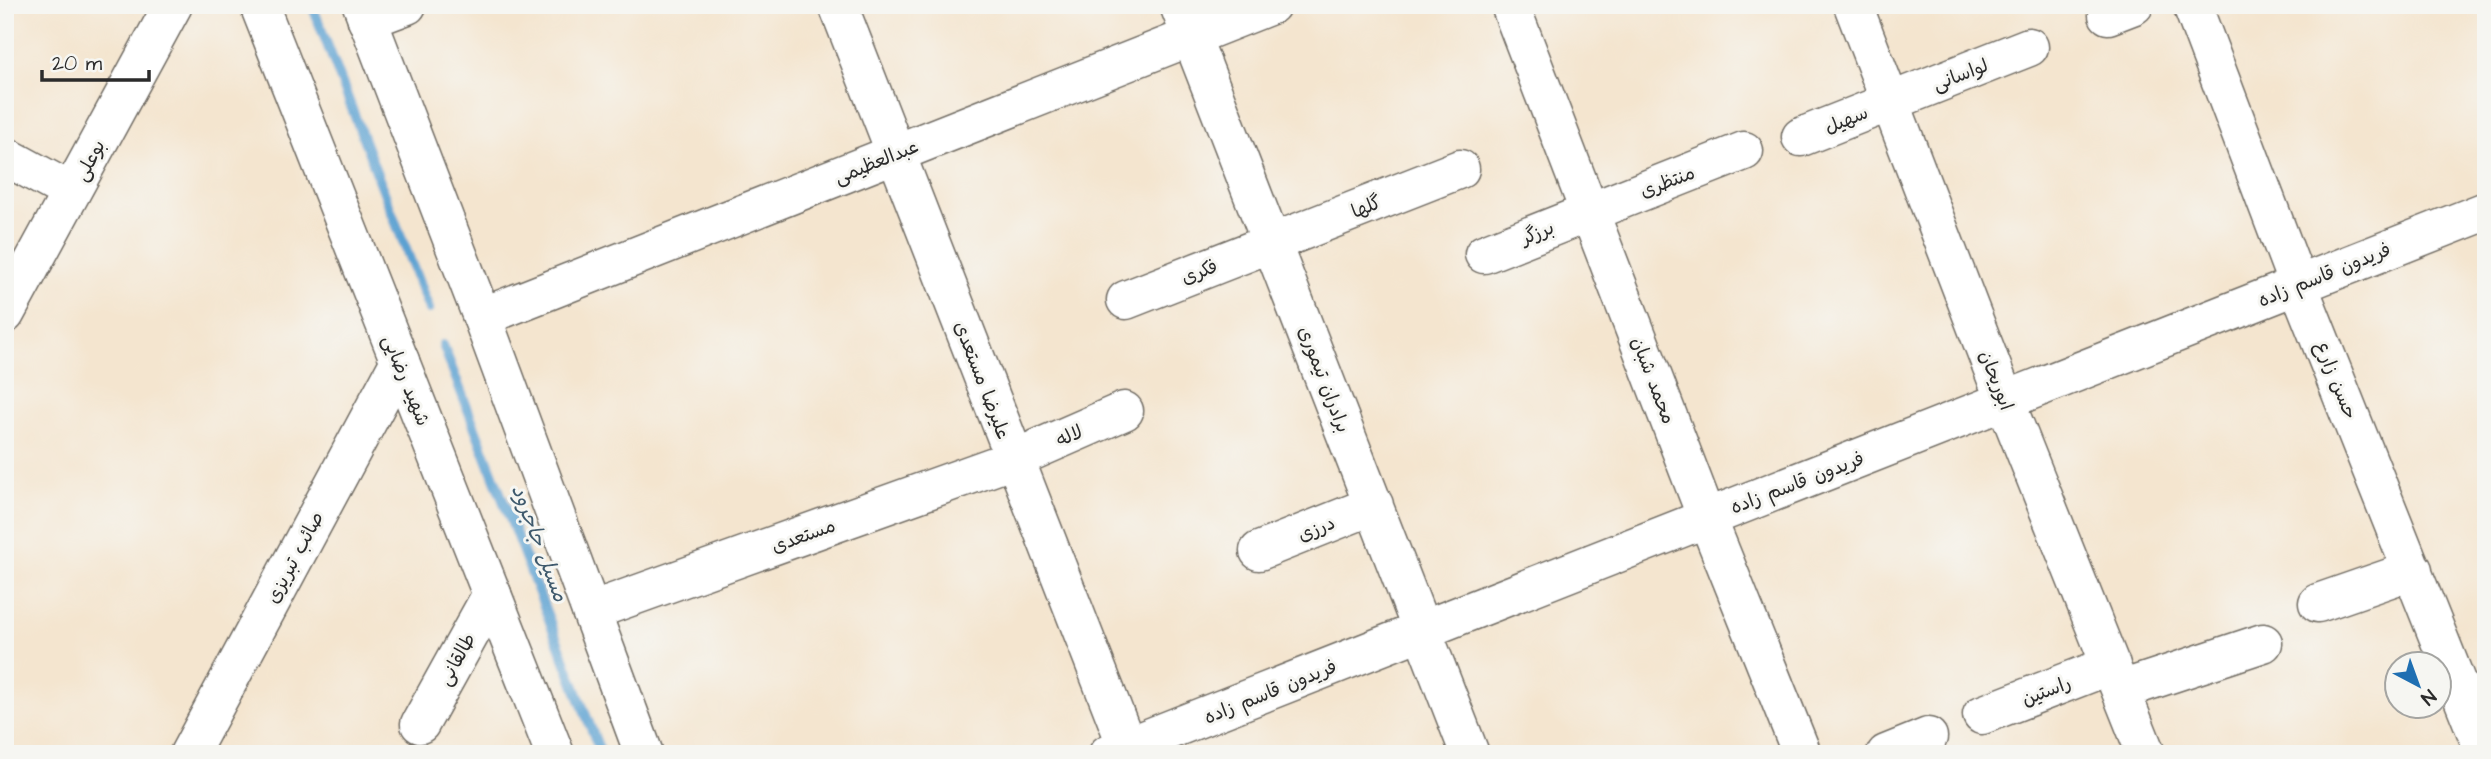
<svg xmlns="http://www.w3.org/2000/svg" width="2491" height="759" viewBox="0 0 2491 759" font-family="'Architects Daughter','Playpen Sans Arabic',sans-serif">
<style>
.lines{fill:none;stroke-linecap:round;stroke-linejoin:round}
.stream{stroke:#5ca1d1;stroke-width:10}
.minor-casing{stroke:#716c64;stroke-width:41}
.major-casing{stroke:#716c64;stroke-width:41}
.minor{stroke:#fff;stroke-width:38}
.major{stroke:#fff;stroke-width:38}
.labels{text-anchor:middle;stroke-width:6;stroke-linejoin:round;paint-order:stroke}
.street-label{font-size:19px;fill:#2b2b2b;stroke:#f6f6f2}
.water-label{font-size:21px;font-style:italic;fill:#3f5a6d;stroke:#f6f6f2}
</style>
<rect width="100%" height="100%" fill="#f6f6f2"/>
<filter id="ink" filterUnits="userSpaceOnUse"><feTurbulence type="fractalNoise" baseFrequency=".0143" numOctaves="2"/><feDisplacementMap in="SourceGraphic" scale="14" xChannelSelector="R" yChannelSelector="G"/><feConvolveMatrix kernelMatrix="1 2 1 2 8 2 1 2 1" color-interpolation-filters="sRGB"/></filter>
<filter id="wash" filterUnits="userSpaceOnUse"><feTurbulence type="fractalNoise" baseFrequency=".00686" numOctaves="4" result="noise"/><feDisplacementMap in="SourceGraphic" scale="28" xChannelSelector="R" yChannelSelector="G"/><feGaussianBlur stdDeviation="1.57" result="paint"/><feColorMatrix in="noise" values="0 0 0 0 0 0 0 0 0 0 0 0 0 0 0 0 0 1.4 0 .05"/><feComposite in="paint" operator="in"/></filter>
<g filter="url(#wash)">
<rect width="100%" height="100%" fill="#f4e5cf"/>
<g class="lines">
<path class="stream" d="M312,5L429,309
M443,345L601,754"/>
</g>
</g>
<g filter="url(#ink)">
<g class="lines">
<g class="minor-casing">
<path id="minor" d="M838,5L1130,754
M1179,5L1470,754
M1510,5L1707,518L1802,754
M1853,5L2005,401L2146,754
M2192,5L2298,285L2485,754
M2108,15L2134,5
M367,20L407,5
M1801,137L2029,47
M5,156L71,192
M1484,254L1744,151
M1126,300L1460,169
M5,314L173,5
M482,317L1271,5
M1259,551L1374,505
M2318,603L2413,570
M591,611L1014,459L1124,411
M2121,690L2263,643
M1982,715L2111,665
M420,724L492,594
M189,754L400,361
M1108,754L2486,211
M1886,754L1928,737"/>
</g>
<g class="major-casing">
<path id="major" d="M259,5L555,754
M362,5L482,317L644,754"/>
</g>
<use href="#minor" class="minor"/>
<use href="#major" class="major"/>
</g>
</g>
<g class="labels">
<g class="street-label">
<text transform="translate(1960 74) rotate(-21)" y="7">لواسانی</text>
<text transform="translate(1846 119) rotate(-22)" y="7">سهیل</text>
<text transform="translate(89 160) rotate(-62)" y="7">بوعلی</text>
<text transform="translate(876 161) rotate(-22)" y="7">عبدالعظیمی</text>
<text transform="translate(1667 181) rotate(-21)" y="7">منتظری</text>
<text transform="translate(1366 206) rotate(-22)" y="7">گلها</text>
<text transform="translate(1537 232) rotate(-22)" y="7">برزگر</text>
<text transform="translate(1199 271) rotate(-21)" y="7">فکری</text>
<text transform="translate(2324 274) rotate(-22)" y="7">فریدون قاسم زاده</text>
<text transform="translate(1325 379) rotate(69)" y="7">برادران تیموری</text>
<text transform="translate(407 380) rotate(68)" y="7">شهید رضایی</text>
<text transform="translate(983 380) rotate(69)" y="7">علیرضا مستعدی</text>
<text transform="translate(1654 380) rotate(69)" y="7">محمد شبان</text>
<text transform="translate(1997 380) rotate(69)" y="7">ابوریحان</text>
<text transform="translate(2337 380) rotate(68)" y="7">حسن زارع</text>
<text transform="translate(1069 435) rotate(-23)" y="7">لاله</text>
<text transform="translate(1797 482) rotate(-21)" y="7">فریدون قاسم زاده</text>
<text transform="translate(1316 528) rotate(-22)" y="7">درزی</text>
<text transform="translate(803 535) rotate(-20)" y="7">مستعدی</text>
<text transform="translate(294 557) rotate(-62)" y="7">صائب تبریزی</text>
<text transform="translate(456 659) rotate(-61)" y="7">طالقانی</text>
<text transform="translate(2046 690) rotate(-21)" y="7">راستین</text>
<text transform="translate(1270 691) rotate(-22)" y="7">فریدون قاسم زاده</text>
</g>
<g class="water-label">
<text transform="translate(540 543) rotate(69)" y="7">مسیل جاجرود</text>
</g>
</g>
<rect width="2491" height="759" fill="none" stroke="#f6f6f2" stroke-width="28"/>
<g transform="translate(2418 685) rotate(139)"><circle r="33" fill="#f6f6f2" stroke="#a5a5a2" stroke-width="2"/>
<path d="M0-5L12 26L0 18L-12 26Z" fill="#1f6fb2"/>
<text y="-10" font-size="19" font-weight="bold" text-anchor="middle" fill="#2b2b2b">N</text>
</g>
<path d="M42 70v10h107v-10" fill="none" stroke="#2b2b2b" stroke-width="3.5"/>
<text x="52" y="70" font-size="21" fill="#2b2b2b" stroke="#f6f6f2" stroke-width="5" paint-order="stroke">20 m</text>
</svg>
